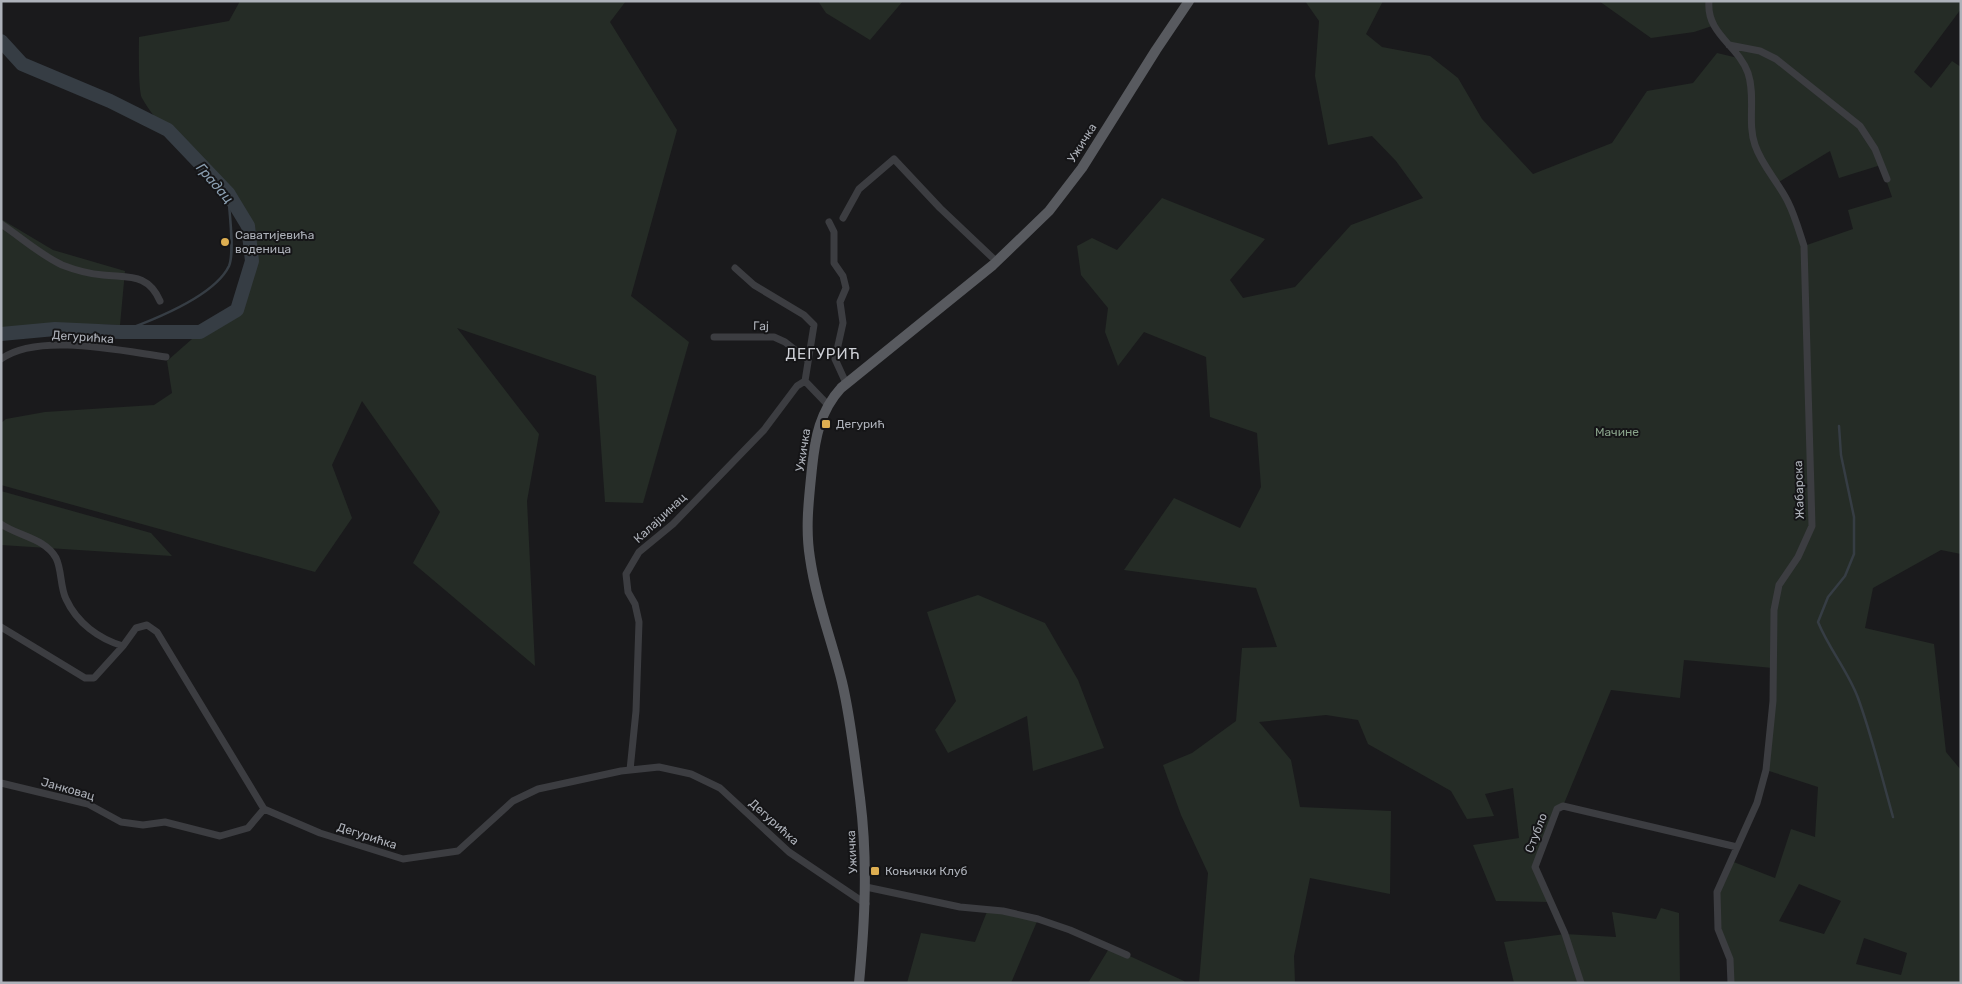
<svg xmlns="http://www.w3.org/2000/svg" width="1962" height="984" viewBox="0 0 1962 984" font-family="Rubik,sans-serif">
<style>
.green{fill:#252c26;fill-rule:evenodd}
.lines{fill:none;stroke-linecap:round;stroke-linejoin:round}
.stream{stroke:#363d44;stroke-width:2.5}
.river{stroke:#363d44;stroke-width:14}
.minor{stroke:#3c3d41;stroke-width:7}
.primary{stroke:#585a5f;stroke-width:10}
.poi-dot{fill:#ddae51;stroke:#151517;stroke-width:2}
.labels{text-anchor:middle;stroke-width:4;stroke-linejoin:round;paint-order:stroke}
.street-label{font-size:12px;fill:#aeb2ba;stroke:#151517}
.poi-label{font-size:12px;fill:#aeb2ba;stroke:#151517;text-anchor:start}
.park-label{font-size:12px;fill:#88a28a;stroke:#151517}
.water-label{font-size:14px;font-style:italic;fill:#8a9eb0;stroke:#151517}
.quarter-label{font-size:15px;letter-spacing:1px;fill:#cfd1d7;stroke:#151517}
</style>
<rect width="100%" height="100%" fill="#1a1a1c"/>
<path class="green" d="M240,1H516L524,67L516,1H626L610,22L677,130L631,296L689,342L643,503L605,502L596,376L457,328L539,434L527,501L535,666L413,563L440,512L362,401L332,465L352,518L315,572L1,485V423L6,419L45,412L154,405L172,393L167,361L200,332L237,309C243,294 250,278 252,262C259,193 171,152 142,98C138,90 139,48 139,37L229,21Z
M818,1H903L870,40L826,13Z
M1305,1H1383L1366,34L1382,47L1430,56L1458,78L1482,119L1533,174L1612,143L1647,91L1693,83L1717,53L1738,58L1712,26L1694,32L1651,38L1599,1H1961V9L1914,72L1931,88L1952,61L1961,67V554L1941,550L1873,588L1865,628L1934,644L1946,752L1961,770V983H1731L1730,959L1718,929L1717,892L1731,861L1775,878L1791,829L1815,837L1818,787L1766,770L1773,668L1684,660L1680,698L1611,690L1563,806L1557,809L1535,867L1550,902L1496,901L1473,845L1519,838L1513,788L1485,794L1494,816L1467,819L1451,791L1368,744L1358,720L1326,715L1259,722L1291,760L1300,807L1391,811L1390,894L1310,878L1294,956L1295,983H1199L1208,873L1181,815L1163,765L1192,753L1236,721L1242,648L1277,647L1256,588L1124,570L1174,498L1240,528L1261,487L1257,433L1210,417L1206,357L1144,332L1118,366L1105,332L1108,308L1081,275L1077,246L1092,238L1117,250L1162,198L1265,239L1230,280L1243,298L1295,287L1351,225L1423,198L1396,161L1372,136L1328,145L1315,76L1319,21ZM1830,151L1839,178L1881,165L1892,197L1848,210L1853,229L1804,246L1777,183ZM1799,884L1841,901L1824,934L1779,921ZM1864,938L1907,953L1901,975L1856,964Z
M1,219L53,250L125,271L120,325L92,324L1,329Z
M1,491L151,533L172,556L1,545Z
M978,595L1045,623L1078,680L1104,748L1033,771L1027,716L948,753L935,730L956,701L927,612Z
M1661,908L1679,913L1680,983H1514L1504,942L1565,934L1616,937L1612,912L1656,919Z
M988,909L1038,919L1011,983H907L921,933L975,942Z
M1110,947L1184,981L1185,983H1088Z"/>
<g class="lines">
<path class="stream" d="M120,332C151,321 214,297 229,266C235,252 229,209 228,193
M1,340L10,333
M1839,426L1841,455L1854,517V554L1845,576L1828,597L1818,622C1829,649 1848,671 1858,698C1872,736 1882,778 1893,817"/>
<path class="river" d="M1,41L22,64L110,101L168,130L228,193L248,226L252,261L237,310L200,332H120L55,329L1,334"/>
<path class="minor" d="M1709,1C1706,34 1738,45 1748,73C1756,97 1747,122 1755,145C1762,166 1779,183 1788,202C1795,216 1799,231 1804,246L1812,526L1798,557L1779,585L1774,610L1773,701L1766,770L1757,803L1717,892L1718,929L1730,959L1731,983
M1729,45L1760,51L1776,59L1860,126L1875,149L1887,179
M843,218L859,189L894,159L940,208L997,262
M829,222L834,232V263L843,276L846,288L840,302L843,323L835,359L846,383
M1,224C22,238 39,254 62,265C75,270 89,274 103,275C129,278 148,273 160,301
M735,268L754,285L804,315L814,325L805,381
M714,337H774L785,342L808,360
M1,359C38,332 122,351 166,357
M1,524C18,536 45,538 56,558C62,570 60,587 66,599C77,623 99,639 123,646L136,628L147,625L157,632L264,809L320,833L403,859L458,851L513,801L538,789L621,771L659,767L691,774L720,788L789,852L866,904
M1,627L85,678H94L123,646
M630,770L636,711L639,622L635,604L628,592L626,574L639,552L673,524L764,430L797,386L805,381L828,405
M1,783L88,804L121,822L143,825L165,822L220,836L248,828L264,809
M866,887L960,907L1003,911L1038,919L1070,930L1127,955
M1581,983L1565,934L1535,867L1557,809L1563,806L1737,847"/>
<path class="primary" d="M859,983C865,920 868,861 860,798C855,760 851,720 842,682C832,641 816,601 810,558C805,528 809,498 812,468C815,438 820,411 841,388L993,265L1049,211L1082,168L1156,50L1189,1"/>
</g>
<g class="poi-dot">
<circle cx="225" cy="242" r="5"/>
<rect x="821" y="419" width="10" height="10" rx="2.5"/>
<rect x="870" y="866" width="10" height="10" rx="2.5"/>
</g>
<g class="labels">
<g class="street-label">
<text transform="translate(1082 143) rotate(-58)" y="4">Ужичка</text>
<text transform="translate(761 326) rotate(1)" y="4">Гај</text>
<text transform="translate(83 337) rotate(4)" y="4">Дегурићка</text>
<text transform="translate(803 450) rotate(-81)" y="4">Ужичка</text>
<text transform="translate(1799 490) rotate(-92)" y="4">Жабарска</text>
<text transform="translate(660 518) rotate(-43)" y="4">Калајџинац</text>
<text transform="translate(68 789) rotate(16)" y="4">Јанковац</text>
<text transform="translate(774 822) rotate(42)" y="4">Дегурићка</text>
<text transform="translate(1536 833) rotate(-69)" y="4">Стубло</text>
<text transform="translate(367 836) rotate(18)" y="4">Дегурићка</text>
<text transform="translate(852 852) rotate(-93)" y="4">Ужичка</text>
</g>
<g class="poi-label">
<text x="235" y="239">Саватијевића<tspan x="235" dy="14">воденица</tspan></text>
<text x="836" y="428">Дегурић</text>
<text x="885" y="875">Коњички Клуб</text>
</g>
<g class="park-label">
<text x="1617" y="436">Мачине</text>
</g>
<g class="water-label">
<text transform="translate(215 183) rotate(49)" y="5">Градац</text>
</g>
<g class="quarter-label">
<text x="823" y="359">ДЕГУРИЋ</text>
</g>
</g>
<rect width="1962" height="984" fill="none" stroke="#aeb2ba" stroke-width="5"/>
</svg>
